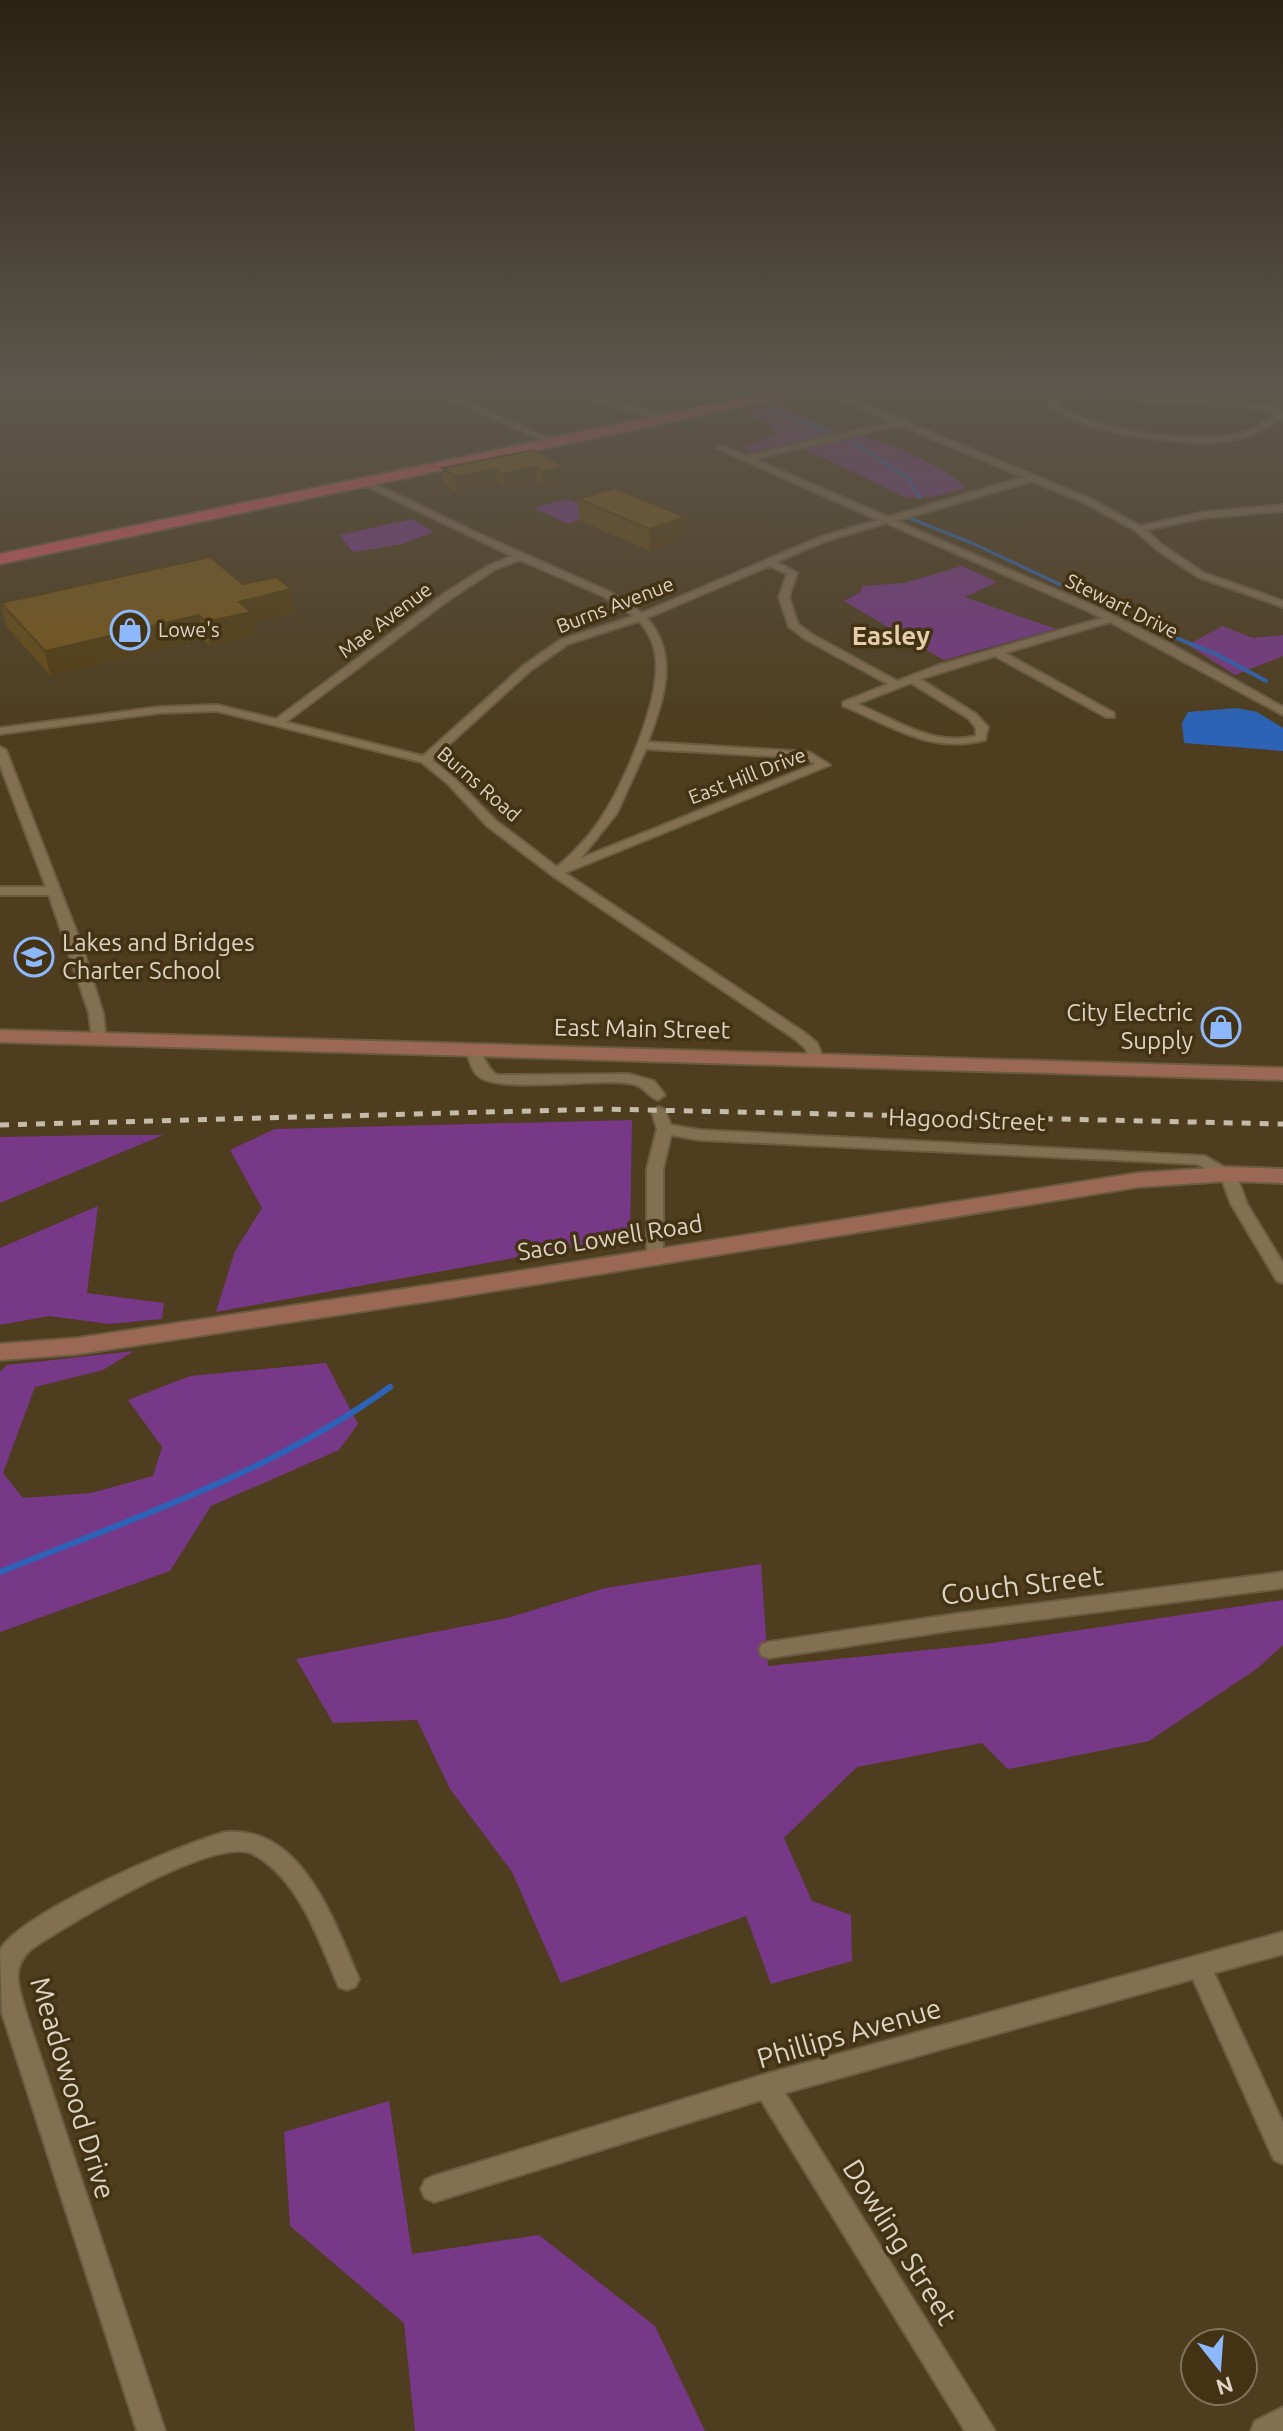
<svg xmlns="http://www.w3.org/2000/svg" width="1283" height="2431" viewBox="0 0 1283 2431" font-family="Ubuntu,sans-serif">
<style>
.green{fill:#773888}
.water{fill:#2c63b7}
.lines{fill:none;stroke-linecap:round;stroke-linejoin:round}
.stream-far2{stroke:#2c63b7;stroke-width:3}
.stream-far1{stroke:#2c63b7;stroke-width:4}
.stream{stroke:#2c63b7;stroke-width:6}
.street-casing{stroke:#6a5b41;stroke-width:4}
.secondary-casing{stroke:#6a5b41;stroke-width:4}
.highway-casing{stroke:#6a5b41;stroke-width:4}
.street{fill:#836f51;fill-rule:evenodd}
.secondary{fill:#9c6856;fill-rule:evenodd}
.highway{fill:#d85760;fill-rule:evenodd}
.rail{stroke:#c6bba8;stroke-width:5;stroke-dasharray:9 9;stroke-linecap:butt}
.wall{fill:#664b16}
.shaded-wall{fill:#533d12}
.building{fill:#77571a;stroke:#533d12;stroke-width:2}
.labels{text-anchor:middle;stroke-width:7;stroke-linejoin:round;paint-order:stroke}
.far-street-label{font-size:20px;fill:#ddd3c2;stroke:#443215}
.far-poi-label{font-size:20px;fill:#ddd3c2;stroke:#443215;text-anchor:start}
.poi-label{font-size:24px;fill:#ddd3c2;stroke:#443215;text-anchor:start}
.street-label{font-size:24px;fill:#ddd3c2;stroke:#443215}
.far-district-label{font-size:26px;font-weight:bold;fill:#e3cdab;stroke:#443215}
.near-street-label{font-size:28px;fill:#ddd3c2;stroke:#443215}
</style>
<rect width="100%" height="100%" fill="#4e3d1f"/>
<path class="green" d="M780,405L835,431L867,437L902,449L950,474L966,488L932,497L907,498L792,443L752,452L741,448L776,434L770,425L741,411Z
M566,499L601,511L568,524L534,508Z
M412,519L434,532L402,544L353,552L339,535Z
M962,566L997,582L965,597L1056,629L944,660L844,601L861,592L862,586L904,583Z
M1222,626L1253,638L1283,635V656L1235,675L1188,645Z
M632,1120L630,1237L216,1312L235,1251L262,1208L230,1150L275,1129Z
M99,1135H163L0,1203V1137Z
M98,1206L87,1293L164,1303L162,1319L109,1324L49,1316L0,1325V1248Z
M134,1351L103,1370L35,1387L3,1473L23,1498L91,1493L153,1476L162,1447L128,1400L190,1376L326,1363L358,1424L339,1450L211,1506L170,1571L0,1632V1372L7,1365Z
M761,1564L768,1666L985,1644L1283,1600V1645L1258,1668L1149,1741L1008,1769L982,1743L857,1767L784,1838L812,1901L851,1915L852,1961L771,1984L746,1916L561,1983L512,1872L450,1789L417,1720L333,1723L296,1659L507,1618L605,1588Z
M389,2101L412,2254L539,2235L655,2326L705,2431H415L404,2323L290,2226L284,2132Z"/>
<path class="water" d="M1237,708L1257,712L1283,728V751L1184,743L1182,723L1188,712Z"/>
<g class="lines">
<path class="stream-far2" d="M722,389L727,393
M768,409L830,433
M853,442L908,478L920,498
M909,518L972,543L1131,618"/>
<path class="stream-far1" d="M1157,630L1218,655L1266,681"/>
<path class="stream" d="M0,1572C134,1518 272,1472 390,1387"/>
<g class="street-casing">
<path id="street" d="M428,389H439L557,442L550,444Z
M556,389C572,389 585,397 600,397C616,398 633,389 650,389L610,400L670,418L663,420Z
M751,389H760L769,398L762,400Z
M816,389H827L1091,499L1140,526L1204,512L1283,505V511L1204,518L1146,530L1162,545L1204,573L1283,601V607L1198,577L1156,549L1136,531L1085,503L1032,481L896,521L1096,607L1174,646L1283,707V715L1110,622L1005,653L1114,713V717H1106L995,656L920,679L976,714L988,727L985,740C929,754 893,726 843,706V702L888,684L805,639L789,627L779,597L787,574L769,566L647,618C680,657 663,699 648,742L809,752L830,765L565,873L805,1033L817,1043L824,1060L822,1063H812L805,1048L795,1039L553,876L487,826L447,783L421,762L217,711L159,713L0,734V728L159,707L217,705L276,719L445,593L488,566L512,556L362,484L361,482L365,479L477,533L610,592L642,613L820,537L878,520L716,448L723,446L746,456L891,422ZM899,425L1024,477L888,517L754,459ZM886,523L1088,611L1102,618L936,666L897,681L813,635L798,624L789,597L797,573L777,562L826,541ZM520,560L603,596L634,616L560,640L523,666L423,756L286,722L453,597L494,570ZM639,621C649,632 655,645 656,660C660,703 621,792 595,827C584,842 571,855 557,867L495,820L455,779L432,760L531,670L568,644ZM911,683L968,718L976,728V736C932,747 895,719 857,704ZM646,749L806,758L815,764L581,858L617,813Z
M1083,392L1270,405L1283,413V417C1266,429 1246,438 1226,441C1187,447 1076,433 1048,404L1058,395ZM1083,396L1268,409L1276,415C1261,425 1243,434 1225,436C1187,442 1085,429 1057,404L1063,399Z
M0,747L6,750L82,946L103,1013L106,1039L104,1042H94L92,1039L89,1013L49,895H0V887H46L0,765Z
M473,1047C485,1050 483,1066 497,1075L629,1074L654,1081L665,1095L658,1100C645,1095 646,1085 627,1083C596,1078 493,1095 476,1074C471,1068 469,1058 466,1051Z
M659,1107L664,1109L671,1125L700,1130L1205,1156L1236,1174L1247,1204L1283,1263V1283L1277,1281L1231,1204L1221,1177L1197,1164L700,1140L671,1135L663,1169V1258L655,1264L649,1262L647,1258V1169L657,1129L652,1112Z
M1283,1572V1588L955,1630L769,1658L762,1656L759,1650L762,1644L769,1642L955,1614Z
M226,1832C303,1826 334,1922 359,1979L355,1987L347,1990L339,1987C319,1941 300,1880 253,1854C216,1834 65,1926 30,1950C10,1970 19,1987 26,2013L165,2431H137L2,2013L0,1950C22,1912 180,1844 226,1832Z
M1283,1932V1954L1214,1973L1283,2123V2164L1274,2160L1193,1979L785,2093L995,2431H965L761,2100L434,2202L425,2198L421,2189L425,2180L434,2176L766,2074Z
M1283,2407V2431H1251L1255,2421Z"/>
</g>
<g class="secondary-casing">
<path id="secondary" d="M0,1030L1283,1068V1080L0,1042Z
M1228,1167L1283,1169V1183L1228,1181L1138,1187L450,1298L78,1354L0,1360V1344L78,1338L450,1282L1138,1173Z"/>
</g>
<g class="highway-casing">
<path id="highway" d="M786,389H813L806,393L0,564V554Z"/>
</g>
<use href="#street" class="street"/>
<use href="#secondary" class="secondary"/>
<use href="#highway" class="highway"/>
<path class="rail" d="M0,1125L603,1109L1283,1124"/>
</g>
<path class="wall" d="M564,467V482L543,487L536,482L505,489L496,483L456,492L443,483L442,468Z
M578,499L686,517V538L650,551L579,520Z
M243,584L291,589L294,612L252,622L254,635L210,646L203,639L50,675L6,626L1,603Z"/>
<path class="shaded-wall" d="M535,467L536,482L505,489L504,474Z
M564,467V482L543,487V472Z
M495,469L496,483L456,492L455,477Z
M686,517V538L650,551V529Z
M291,589L294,612L252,622L254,635L210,646L206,622L239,602Z
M199,615L203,639L50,675L45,651Z"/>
<path class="building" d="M535,450L564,467L543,472L535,467L504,474L495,469L455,477L442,468Z
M615,488L686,517L650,529L578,499Z
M210,557L243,584L276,577L291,589L239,602L251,612L206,622L199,615L45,651L1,603Z"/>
<linearGradient id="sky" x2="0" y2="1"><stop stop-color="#2b2211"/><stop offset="0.53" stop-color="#5d574d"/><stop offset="1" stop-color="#5d574d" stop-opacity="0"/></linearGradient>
<rect width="1283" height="729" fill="url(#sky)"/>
<defs>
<g id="shop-ring" transform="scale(2)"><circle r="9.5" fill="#443215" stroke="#8db9fc" stroke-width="1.5"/><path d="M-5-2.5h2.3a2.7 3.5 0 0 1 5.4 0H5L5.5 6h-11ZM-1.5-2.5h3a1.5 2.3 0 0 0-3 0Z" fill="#8db9fc"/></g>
<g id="school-ring" transform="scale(2)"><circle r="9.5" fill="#443215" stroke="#8db9fc" stroke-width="1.5"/><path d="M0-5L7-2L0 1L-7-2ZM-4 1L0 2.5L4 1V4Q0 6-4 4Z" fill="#8db9fc"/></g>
</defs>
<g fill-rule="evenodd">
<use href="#shop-ring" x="130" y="630"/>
<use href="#school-ring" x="34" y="957"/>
<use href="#shop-ring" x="1221" y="1027"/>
</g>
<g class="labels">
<g class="far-street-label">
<text transform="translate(615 605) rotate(-21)" y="7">Burns Avenue</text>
<text transform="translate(1122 606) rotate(26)" y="7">Stewart Drive</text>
<text transform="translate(385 620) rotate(-37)" y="7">Mae Avenue</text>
<text transform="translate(747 776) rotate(-21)" y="7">East Hill Drive</text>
<text transform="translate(479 784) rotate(41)" y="7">Burns Road</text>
</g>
<g class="far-poi-label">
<text x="158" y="637">Lowe's</text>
</g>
<g class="poi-label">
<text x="62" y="951">Lakes and Bridges<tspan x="62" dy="28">Charter School</tspan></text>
<text x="1193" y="1021" text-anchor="end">City Electric<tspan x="1193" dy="28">Supply</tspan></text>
</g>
<g class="street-label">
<text transform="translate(642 1029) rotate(1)" y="8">East Main Street</text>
<text transform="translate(967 1120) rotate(2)" y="8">Hagood Street</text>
<text transform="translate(610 1238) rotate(-9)" y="8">Saco Lowell Road</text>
</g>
<g class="far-district-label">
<text x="891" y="645">Easley</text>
</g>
<g class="near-street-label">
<text transform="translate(1022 1585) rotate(-7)" y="10">Couch Street</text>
<text transform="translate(849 2033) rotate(-16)" y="10">Phillips Avenue</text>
<text transform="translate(73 2088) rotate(73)" y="10">Meadowood Drive</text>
<text transform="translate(900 2242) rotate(58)" y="10">Dowling Street</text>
</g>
</g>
<g transform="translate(1219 2367) rotate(163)"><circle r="38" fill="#443215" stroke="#81725a" stroke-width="2"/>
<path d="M0-6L14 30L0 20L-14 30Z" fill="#8db9fc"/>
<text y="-12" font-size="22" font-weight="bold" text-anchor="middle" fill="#ddd3c2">N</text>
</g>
</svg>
